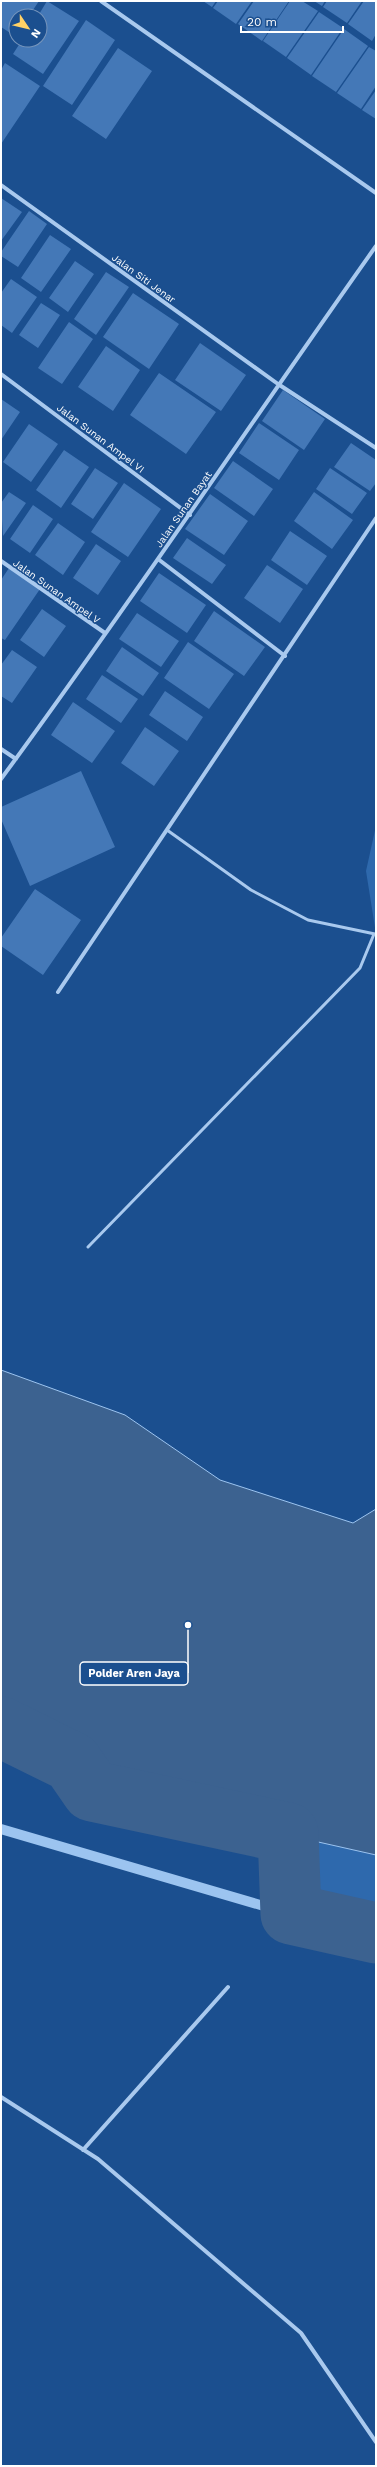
<svg xmlns="http://www.w3.org/2000/svg" width="377" height="2467" viewBox="0 0 377 2467" font-family="'Work Sans',sans-serif">
<style>
.green{fill:#2e69ad}
.water{fill:#3c6290;stroke:#9cc4f0}
.lines{fill:none;stroke-linecap:round;stroke-linejoin:round}
.stream{stroke:#9cc4f0;stroke-width:10}
.river{stroke:#3c6290;stroke-width:61}
.building{fill:#4478b7}
.service{stroke:#a9c9ee;stroke-width:3}
.minor{stroke:#a9c9ee;stroke-width:4}
.labels{text-anchor:middle;stroke-width:3;stroke-linejoin:round;paint-order:stroke}
.street-label{font-size:10px;fill:#fff;stroke:#1b4f8f}
.leader{fill:none;stroke:#fff;stroke-width:1.5}
.callout-dot{fill:#fff;stroke:#1b4f8f;stroke-width:1.5}
.callout{fill:#1b4f8f;stroke:#fff;stroke-width:1.5}
.callout-label{font-size:11px;text-anchor:middle;font-weight:bold;fill:#fff}
</style>
<rect width="100%" height="100%" fill="#1b4f8f"/>
<path class="green" d="M376,826V934L366,871Z
M288,1833L376,1855V1933L291,1914Z"/>
<path class="water" d="M1,1370L125,1415L220,1480L353,1523L376,1509V1855L92,1791L72,1762L1,1727Z"/>
<g class="lines">
<path class="stream" d="M1,1829L291,1914L376,1933"/>
<path class="river" d="M1,1727L72,1762L92,1791L288,1833L291,1914L376,1933"/>
</g>
<path class="building" d="M1,1H39L29,16H16L15,36L1,27Z
M47,1L79,21L43,74L13,54L22,40H40V16H38Z
M203,1H216L212,7Z
M218,1H252L236,24L213,8Z
M254,1H289L262,41L238,24Z
M290,1H302L318,11L286,57L263,41Z
M314,1H325L322,6Z
M327,1H362L347,23L323,7Z
M364,1H376V34L372,41L348,24Z
M319,12L343,28L311,75L287,58Z
M86,20L115,40L72,105L43,86Z
M344,29L368,46L336,92L312,76Z
M369,47L376,51V86L361,109L337,93Z
M118,48L152,71L106,139L72,116Z
M5,63L40,86L1,144V70Z
M376,90V119L362,110Z
M1,198L22,212L1,241Z
M29,211L47,224L18,267L1,256V252Z
M50,235L71,249L41,292L21,278Z
M75,261L94,274L68,312L49,298Z
M106,272L129,287L96,335L74,319Z
M11,279L37,297L12,333L1,325V293Z
M133,293L179,324L149,369L103,337Z
M41,303L60,315L38,348L19,335Z
M69,322L93,339L62,384L38,368Z
M200,343L246,375L221,411L175,380Z
M106,346L140,370L113,411L78,387Z
M159,373L216,412L186,454L130,415Z
M283,390L325,419L304,450L262,421Z
M1,399L20,412L1,440Z
M259,423L299,450L279,480L239,453Z
M29,424L58,444L31,482L3,462Z
M351,443L376,460V483L370,491L334,467Z
M64,450L89,467L61,508L36,490Z
M233,461L273,489L254,516L214,488Z
M95,468L118,483L93,519L71,504Z
M330,468L367,493L352,514L316,489Z
M124,483L161,509L128,557L91,532Z
M9,492L26,503L3,536L1,503Z
M314,492L353,520L332,549L294,521Z
M210,494L248,521L224,555L185,529Z
M33,505L53,519L30,553L10,539Z
M58,523L85,542L63,575L35,555Z
M290,531L327,556L307,585L271,560Z
M187,538L226,565L212,584L173,558Z
M96,544L121,561L98,595L73,578Z
M267,565L303,589L280,623L244,598Z
M9,568L40,589L5,640L1,638V580Z
M159,573L206,605L187,633L140,601Z
M42,609L66,626L44,657L20,640Z
M214,611L265,647L244,676L194,641Z
M137,613L179,641L161,667L119,639Z
M188,642L234,674L209,709L164,678Z
M122,647L159,673L143,696L106,671Z
M12,650L37,667L12,703L1,696V665Z
M102,675L138,699L121,723L86,699Z
M165,691L203,717L187,741L149,715Z
M73,702L115,731L92,763L51,735Z
M145,727L179,751L154,786L121,763Z
M81,771L115,847L30,886L1,819V807Z
M35,889L81,920L43,975L1,946V938Z"/>
<g class="lines">
<path class="service" d="M167,830L251,890L308,920L375,934
M88,1247L360,968L374,934"/>
<path class="minor" d="M101,1L376,193
M1,185L278,384L376,448
M1,374L190,515
M158,559L285,656
M1,561L105,633
M1,749L16,759
M1,779C130,604 250,424 376,246
M58,992L376,518
M1,2097L98,2159L301,2333L376,2442
M83,2150L228,1987"/>
</g>
<g class="labels">
<g class="street-label">
<text transform="translate(144 278) rotate(36)" y="4">Jalan Siti Jenar</text>
<text transform="translate(101 438) rotate(37)" y="4">Jalan Sunan Ampel VI</text>
<text transform="translate(183 509) rotate(-55)" y="4">Jalan Sunan Bayat</text>
<text transform="translate(57 591) rotate(35)" y="4">Jalan Sunan Ampel V</text>
</g>
</g>
<path class="leader" d="M188 1625L188 1673"/>
<circle class="callout-dot" cx="188" cy="1625" r="4"/>
<rect class="callout" x="80" y="1662" width="108" height="23" rx="4"/>
<g class="callout-label">
<text x="134" y="1677">Polder Aren Jaya</text>
</g>
<rect width="377" height="2467" fill="none" stroke="#ffffff" stroke-width="4"/>
<g transform="translate(28 28) rotate(125)"><circle r="19" fill="#1b4f8f" stroke="#7695bc"/>
<path d="M0-3L7 15L0 10L-7 15Z" fill="#ffd166"/>
<text y="-6" font-size="11" font-weight="bold" text-anchor="middle" fill="#ffffff">N</text>
</g>
<path d="M241 26v6h102v-6" fill="none" stroke="#ffffff" stroke-width="2"/>
<text x="247" y="26" font-size="12" fill="#ffffff" stroke="#1b4f8f" stroke-width="3" paint-order="stroke">20 m</text>
</svg>
